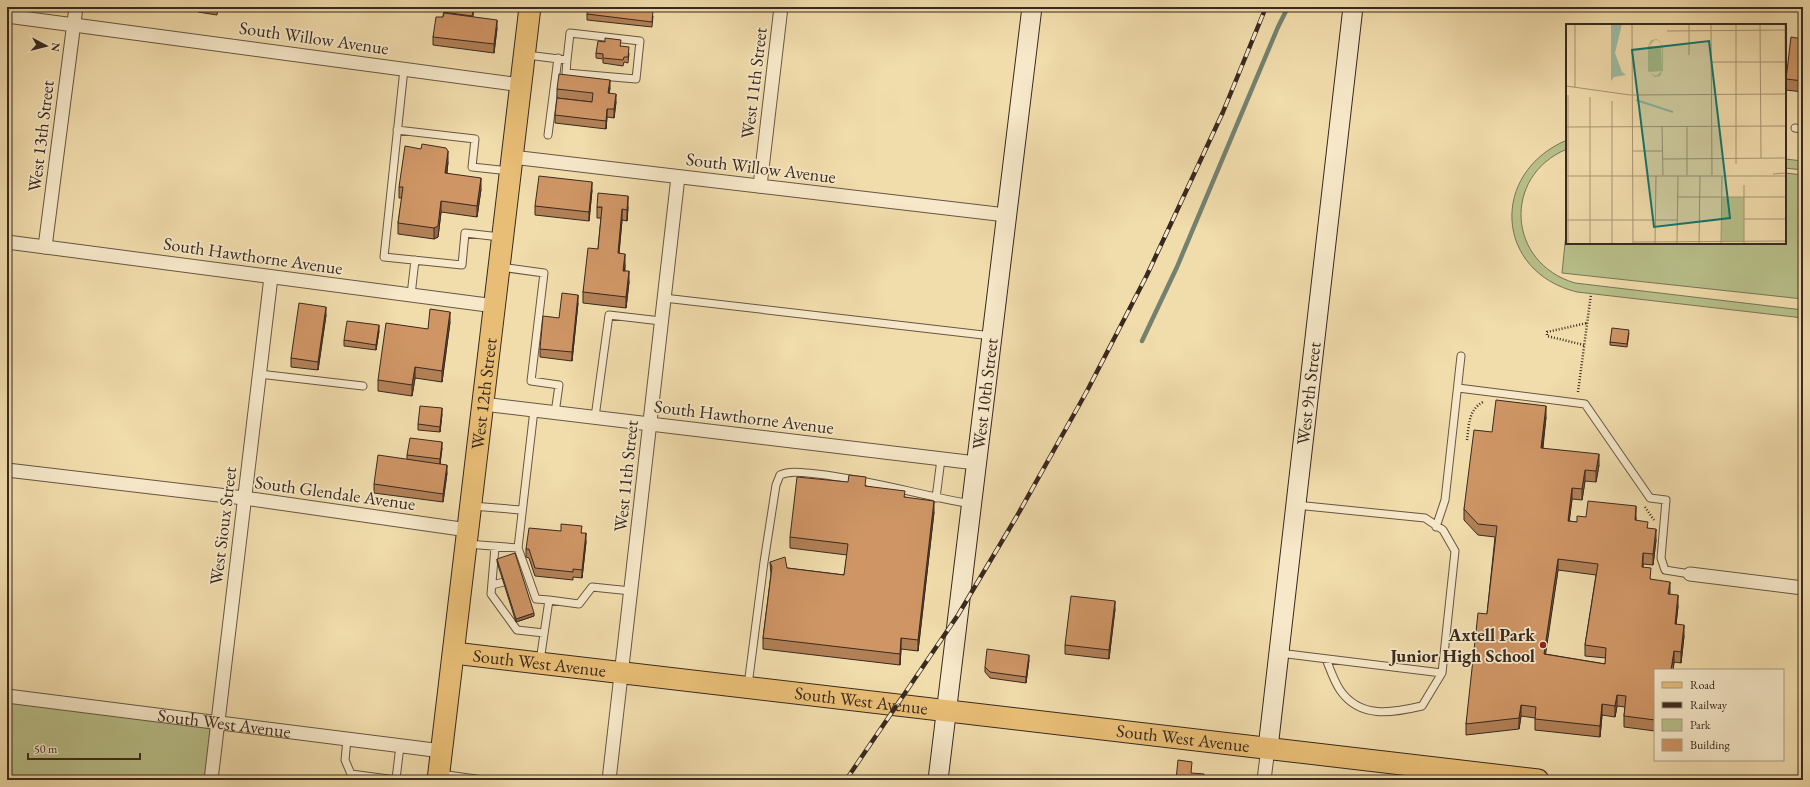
<svg xmlns="http://www.w3.org/2000/svg" width="1810" height="787" viewBox="0 0 1810 787" font-family="'EB Garamond',serif">
<style>
.green{fill:#b8c08a;stroke:#787454}
.lines{fill:none;stroke-linecap:round;stroke-linejoin:round}
.stream{stroke:#74816f;stroke-width:4.5}
.lane-casing{stroke:#675642;stroke-width:9}
.street-casing{stroke:#675642;stroke-width:15}
.secondary-casing{stroke:#39291f;stroke-width:21}
.primary-casing{stroke:#39291f;stroke-width:23}
.path{stroke:#39291f;stroke-width:2.5;stroke-dasharray:1 2;stroke-linecap:butt}
.lane{stroke:#f6e8c9;stroke-width:7}
.street{stroke:#f6e8c9;stroke-width:13}
.secondary{stroke:#f6e8c9;stroke-width:19}
.primary{stroke:#e8be76;stroke-width:21}
.rail-casing{stroke:#39291f;stroke-width:4.5}
.rail{stroke:#f6e8c9;stroke-width:3;stroke-dasharray:9;stroke-linecap:butt}
.wall{fill:#b28057;stroke:#39291f;fill-rule:evenodd}
.shaded-wall{fill:#916847;stroke:#39291f}
.building{fill:#cf9565;stroke:#39291f;fill-rule:evenodd}
.poi-dot{fill:#8f2418;stroke:#f6e8c9;stroke-width:1.5}
.labels{text-anchor:middle;stroke-width:3.5;stroke-linejoin:round;paint-order:stroke}
.street-label{font-size:18px;fill:#39291f;stroke:#f6e8c9}
.poi-label{font-size:18px;font-weight:bold;fill:#39291f;stroke:#f6e8c9;text-anchor:end}
.inset-river{fill:none;stroke:#9cbca4;stroke-width:2}
.inset-road{fill:none;stroke:#a79474;stroke-width:1}
.view{fill:#0f766e;fill-opacity:0.15;stroke:#0f766e;stroke-width:2}
.inset-edge{fill:none;stroke:#39291f;stroke-width:2}
</style>
<rect width="100%" height="100%" fill="#f1dcac"/>
<filter id="stains"><feTurbulence type="fractalNoise" baseFrequency=".005" numOctaves="4"/><feColorMatrix values="0 0 0 0 .2 0 0 0 0 .09 0 0 0 0 .02 0 0 0 .5 -.17"/></filter>
<radialGradient id="worn" r=".72"><stop offset=".6" stop-color="#630" stop-opacity="0"/><stop offset="1" stop-color="#630" stop-opacity=".3"/></radialGradient>
<path class="green" d="M1567,140V149C1502,176 1507,263 1575,283L1803,310V318L1577,292C1495,272 1489,173 1567,140Z
M1785,159L1803,161V170L1785,168Z
M1785,173L1803,175V299L1562,273L1567,224V243H1785Z
M7,696L219,723L211,780H7Z"/>
<g class="lines">
<path class="stream" d="M1142,341L1177,267L1278,27L1288,7"/>
<g class="lane-casing">
<path id="lane" d="M527,55L567,60L566,73L636,79L640,41L570,33L567,60
M404,69L384,257L462,265L465,233L500,237
M1795,128L1803,129
M397,130L475,139L472,167L510,171
M548,135L558,58
M500,267L544,273L531,381L559,385L555,413
M411,295L415,260
M664,298L992,336
M259,374L363,386
M1458,388L1585,404L1650,498L1666,500L1661,558L1665,570L1690,574
M595,417L609,315L661,321
M936,498L941,459
M1296,505L1425,518L1443,530L1455,551L1442,673L1422,706C1392,713 1360,719 1340,690C1334,681 1330,669 1326,659
M472,506L521,510
M1436,527L1445,500L1461,356
M467,544L518,548L536,599L549,600
M495,547L491,594L517,630L544,633
M518,548L534,410
M492,585L504,582
M1279,653L1442,673
M540,661L549,600L579,604L592,587L631,591
M748,685L764,562L776,485L780,475C791,470 805,473 817,474C871,480 919,495 971,504
M347,739L345,760L351,774
M400,746L396,779L404,780
M440,774L483,780
M351,780V774L396,780"/>
</g>
<g class="street-casing">
<g id="street">
<path d="M7,16L521,85"/>
<path d="M512,157L1006,215"/>
<path d="M760,186L781,7"/>
<path d="M7,242L495,306"/>
<path d="M45,247L76,7"/>
<path d="M483,404L976,463"/>
<path d="M7,470L244,498L468,530"/>
<path d="M1690,574L1803,588"/>
<path id="s1" d="M7,696L442,751"/>
<path d="M211,780L271,277"/>
<path d="M609,780L678,177"/>
<path d="M1264,780L1268,748"/>
</g>
</g>
<g class="secondary-casing">
<g id="secondary">
<path id="s2" d="M1268,748L1353,7"/>
<path id="s3" d="M938,780L1032,7"/>
</g>
</g>
<g class="primary-casing">
<g id="primary">
<path id="s4" d="M454,653L1538,780"/>
<path id="s5" d="M438,780L530,7"/>
</g>
</g>
<path class="path" d="M1584,345L1547,336V332L1587,323
M1578,392L1591,294
M1467,440C1469,426 1468,410 1483,402
M1645,507L1654,520"/>
<use href="#lane" class="lane"/>
<use href="#street" class="street"/>
<use href="#secondary" class="secondary"/>
<use href="#primary" class="primary"/>
<g class="rail-casing">
<path id="rail" d="M846,780L958,615L1017,516L1087,391L1147,275L1223,112L1266,7"/>
</g>
<use href="#rail" class="rail"/>
</g>
<path class="wall" d="M198,7H218L217,15L198,12Z
M258,7H273L272,11L259,10Z
M444,7H474L473,17L497,28L494,53L433,45V37L443,17Z
M587,14L653,16L652,27L587,20Z
M1803,39V92L1786,90V79Z
M621,46L629,53L628,63L624,62L623,66L603,63V59L596,58V53Z
M610,88L609,93L616,102L614,118L607,117L606,129L555,123V115L592,102L557,98V89Z
M448,162L447,173L481,189L477,217L441,212L438,237L434,239L398,234V223L402,198H399V187Z
M592,190L589,221L535,215V206Z
M597,207H628L627,221L622,220L619,253L625,265V271L629,282L626,308L583,303V292L598,249L601,218H597Z
M578,303L572,361L540,357V349L559,318Z
M326,315L318,370L291,367V358Z
M450,322L442,382L415,378L412,396L378,391V380L428,329Z
M379,331L376,350L344,346V340Z
M1629,333L1627,347L1610,345V342Z
M442,414L440,432L418,430V424Z
M1546,417L1543,448L1599,465L1596,482L1585,481L1582,500L1572,499L1569,521L1577,522L1586,517H1636V521L1648,528L1656,540L1653,565L1643,564V567L1651,580L1670,594L1678,606L1676,624L1684,636L1681,663L1674,662L1673,670H1655V731L1624,727V716L1625,707L1617,706L1615,717L1602,715L1600,737L1535,730V718L1521,716L1519,729L1466,735V724L1487,614L1495,537L1478,535L1464,520V509L1492,432ZM1558,570L1596,575L1585,645V656L1606,658L1605,664L1545,654Z
M442,448L440,464L447,473L443,502L374,493V484L407,459V455Z
M866,486L905,497L934,512L918,651L901,649L900,665L763,649V638L771,574L770,562L787,568L844,575L847,555L790,548V537Z
M561,531L582,533L586,542L582,578L573,577V580L535,576L529,558L526,557V549Z
M497,559L534,616L516,622L497,562Z
M1115,609L1109,659L1065,654V645Z
M1029,660L1026,683L990,678L985,672V667Z"/>
<path class="shaded-wall" d="M497,20V28L494,53V44Z
M610,80V88L608,101V93Z
M616,94V102L614,118V109Z
M607,109V117L606,129V121Z
M448,151V162L445,184V173Z
M481,178V189L477,217V206Z
M592,182V190L589,221V212Z
M628,196V207L627,221V210Z
M441,201V212L438,237L434,239V228Z
M622,209V220L618,264V253Z
M625,254V265L623,282V271Z
M629,271V282L626,308V297Z
M578,295V303L572,361V352Z
M326,307V315L318,370V362Z
M450,312V322L442,382V371Z
M379,325V331L376,350V345Z
M415,367V378L412,396V385Z
M1546,406V417L1541,458V448Z
M442,408V414L440,432V427Z
M442,442V448L440,464V459Z
M1599,454V465L1596,482V471Z
M447,465V473L443,502V494Z
M1585,470V481L1582,500V489Z
M1572,488V499L1568,532V521Z
M934,501V512L918,651V640Z
M1636,506V517L1635,531V520Z
M1656,529V540L1653,565V554Z
M586,533V542L582,578V570Z
M1643,553V564L1642,578V567Z
M1558,559V570L1544,665V654Z
M1670,582V593L1668,605V594Z
M1678,595V606L1675,635V624Z
M1115,601V609L1109,659V650Z
M534,613V616L516,622V619Z
M1684,625V636L1681,663V652Z
M901,638V649L900,665V654Z
M1674,651V662L1673,670H1671Z
M1029,655V660L1026,683V677Z
M1617,695V706L1615,717V706Z
M1602,704V715L1600,737V726Z
M1521,705V716L1519,729V718Z"/>
<path class="building" d="M201,7H218L217,9Z
M444,7H474L472,16L443,12Z
M588,7H627L653,10L652,22L587,14Z
M444,13L497,20L494,44L433,37L436,17H443Z
M1791,37L1803,39V81L1786,79Z
M605,38L621,40L620,46L629,47L628,57H624L623,60L603,58V54L596,53L598,41L605,42Z
M559,74L610,80L608,93L616,94L614,109H607L606,121L555,115L557,98L592,102L593,93L557,89Z
M422,144L446,148L448,151L445,173L481,178L477,206L441,201L438,226L434,228L398,223L403,187H399L405,146L421,149Z
M539,176L592,182L589,212L535,206Z
M598,193L628,196L627,210L622,209L618,253L625,254L623,271H629L626,297L583,292L588,248L598,249L602,207H597Z
M562,293L578,295L572,352L540,349L543,316L559,318Z
M299,303L326,307L318,362L291,358Z
M430,309L450,312L442,371L415,367L412,385L378,380L386,323L428,329Z
M347,321L379,325L376,345L344,340Z
M1612,328L1629,330L1627,344L1610,342Z
M1496,400L1546,406L1541,448L1599,454L1596,471L1585,470L1582,489L1572,488L1568,521L1577,522V516L1586,517L1588,501L1636,506L1635,520L1648,522L1647,528L1656,529L1653,554L1643,553L1642,567L1651,568L1650,579L1670,582L1668,594L1678,595L1675,624L1684,625L1681,652L1674,651L1671,670H1655V720L1624,716L1626,696L1617,695L1615,706L1602,704L1600,726L1535,719L1536,707L1521,705L1519,718L1466,724L1478,613L1487,614L1497,526L1478,524L1464,509L1474,430L1492,432ZM1558,559L1598,564L1585,645L1606,648L1605,664L1544,654Z
M420,406L442,408L440,427L418,424Z
M410,438L442,442L440,459L407,455Z
M378,455L447,465L443,494L374,484Z
M849,475L866,477L865,486L905,491L904,497L934,501L918,640L901,638L900,654L763,638L772,567L770,562L785,557L787,568L844,575L848,544L790,537L797,477L848,482Z
M561,524L582,526L581,533H586L582,570L573,569V572L535,568L529,549H526L529,528L561,531Z
M515,553L534,613L516,619L497,559Z
M1071,596L1115,601L1109,650L1065,645Z
M987,649L1029,655L1026,677L990,672L985,667Z
M1178,760L1192,762L1191,773L1204,774L1203,780H1176Z"/>
<circle class="poi-dot" cx="1543" cy="645" r="4"/>
<g class="labels">
<g class="street-label">
<text transform="translate(314 38) rotate(8)" y="6">South Willow Avenue</text>
<text transform="translate(754 83) rotate(-83)" y="6">West 11th Street</text>
<text transform="translate(41 136) rotate(-83)" y="6">West 13th Street</text>
<text transform="translate(761 168) rotate(7)" y="6">South Willow Avenue</text>
<text transform="translate(253 256) rotate(8)" y="6">South Hawthorne Avenue</text>
<text dy="6" stroke="none"><textPath href="#s5" startOffset="389">West 12th Street</textPath></text>
<text dy="6" stroke="none"><textPath href="#s3" startOffset="389">West 10th Street</textPath></text>
<text dy="6" stroke="none"><textPath href="#s2" startOffset="357">West 9th Street</textPath></text>
<text transform="translate(744 417) rotate(7)" y="6">South Hawthorne Avenue</text>
<text transform="translate(626 476) rotate(-84)" y="6">West 11th Street</text>
<text transform="translate(335 493) rotate(8)" y="6">South Glendale Avenue</text>
<text transform="translate(223 526) rotate(-83)" y="6">West Sioux Street</text>
<text dy="6" stroke="none"><textPath href="#s4" startOffset="86">South West Avenue</textPath></text>
<text dy="6" stroke="none"><textPath href="#s4" startOffset="410">South West Avenue</textPath></text>
<text dy="6" stroke="none"><textPath href="#s1" startOffset="219">South West Avenue</textPath></text>
<text dy="6" stroke="none"><textPath href="#s4" startOffset="734">South West Avenue</textPath></text>
</g>
<g class="poi-label">
<text x="1535" y="641">Axtell Park<tspan x="1535" dy="21">Junior High School</tspan></text>
</g>
</g>
<g transform="translate(1566 24)">
<rect width="220" height="220" fill="#f1dcac"/>
<path d="M91,15L97,22V46L94,52L89,53L82,47V22L85,16ZM89,16L94,17L96,23V47L90,52L83,48L96,47L95,22H83ZM156,173H178V218H155Z" fill="#b8c08a" fill-rule="evenodd"/>
<path d="M45,0H56L49,29L56,48L60,51L48,53L45,57Z" fill="#9cbca4"/>
<path class="inset-river" d="M70,76L107,88"/>
<path class="inset-road" d="M9,0V63M66,0L67,220M123,0V31M145,0L146,151M170,0V140M194,0L195,134M219,0L220,145M101,7L219,6M145,38H220M0,62L64,71L220,70M46,77V220M96,102L97,151M121,102V151M0,103L220,102M67,127H97M97,135L220,134M207,150L220,149M0,152H220M178,161V220M111,173H220M178,195H220M0,196H111M67,218L220,217M2,220V71M24,220V73M89,220L90,152M111,220L112,152M133,220L134,152M155,220L156,152"/>
<path class="view" d="M143,17L164,194L88,203L66,26Z"/>
<rect width="220" height="220" class="inset-edge"/>
</g>
<rect width="1810" height="787" fill="none" stroke="#f1dcac" stroke-width="24"/>
<rect x="8" y="8" width="1794" height="771" fill="none" stroke="#39291f" stroke-width="2"/>
<rect x="12" y="12" width="1786" height="763" fill="none" stroke="#39291f"/>
<rect x="1654" y="669" width="130" height="92" fill="#f6e8c9" stroke="#aa9c85"/>
<rect x="1662" y="682" width="20" height="6" fill="#e8be76" stroke="#aa9c85"/>
<text x="1690" y="689" font-size="12" fill="#39291f">Road</text>
<rect x="1662" y="702" width="20" height="6" fill="#39291f" stroke="#aa9c85"/>
<text x="1690" y="709" font-size="12" fill="#39291f">Railway</text>
<rect x="1662" y="719" width="20" height="12" fill="#b8c08a" stroke="#aa9c85"/>
<text x="1690" y="729" font-size="12" fill="#39291f">Park</text>
<rect x="1662" y="739" width="20" height="12" fill="#cf9565" stroke="#aa9c85"/>
<text x="1690" y="749" font-size="12" fill="#39291f">Building</text>
<g transform="translate(46 46) rotate(97)" stroke="#f6e8c9" stroke-width="3" paint-order="stroke">
<path d="M0-3L7 15L0 10L-7 15Z" fill="#39291f"/>
<text y="-6" font-size="11" font-weight="bold" text-anchor="middle" fill="#39291f">N</text>
</g>
<path d="M28 753v6h112v-6" fill="none" stroke="#39291f" stroke-width="2"/>
<text x="34" y="753" font-size="12" fill="#39291f" stroke="#f6e8c9" stroke-width="3" paint-order="stroke">50 m</text>
<rect width="100%" height="100%" filter="url(#stains)"/>
<rect width="100%" height="100%" fill="url(#worn)"/>
</svg>
